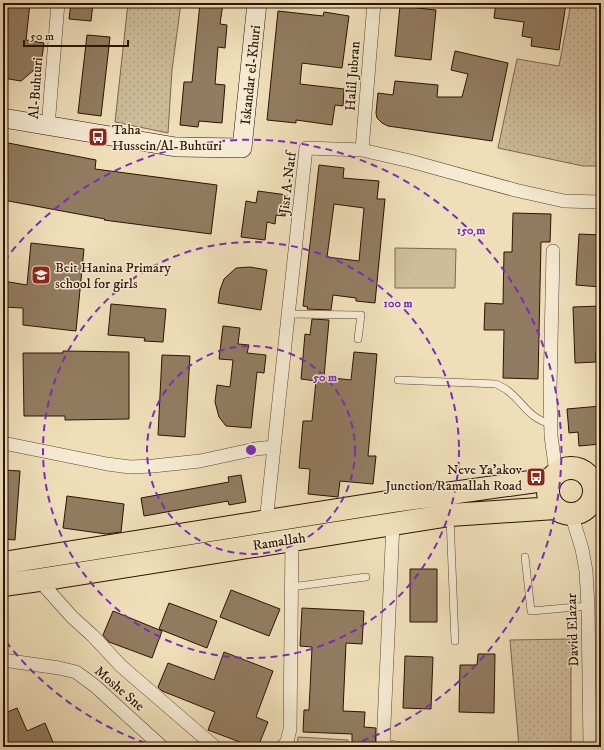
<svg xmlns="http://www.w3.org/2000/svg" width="604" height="750" viewBox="0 0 604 750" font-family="'IM FELL DW Pica',serif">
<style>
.grass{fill:url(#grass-dots);stroke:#7e664e}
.garden{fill:#cebc9a;stroke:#7e664e}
.building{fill:#927c61;stroke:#2e1101;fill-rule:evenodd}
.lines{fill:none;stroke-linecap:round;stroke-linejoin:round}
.lane-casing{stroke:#5e442f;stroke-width:8}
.street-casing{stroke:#5e442f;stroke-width:14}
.secondary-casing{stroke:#2e1101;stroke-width:20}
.highway-casing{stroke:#2e1101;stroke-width:24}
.lane{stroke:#f5ead2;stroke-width:7}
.street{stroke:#f5ead2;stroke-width:13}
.secondary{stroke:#f5ead2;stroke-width:19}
.highway{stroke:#efdfb9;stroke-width:22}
.ring{fill:none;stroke:#7b2cbf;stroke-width:2;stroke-dasharray:7 5}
.labels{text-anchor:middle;stroke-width:3;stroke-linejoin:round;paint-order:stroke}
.street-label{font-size:14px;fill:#2e1101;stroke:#f5ead2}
.poi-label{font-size:14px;fill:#2e1101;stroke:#f5ead2;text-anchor:start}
.centre{fill:#7b2cbf;stroke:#f5ead2;stroke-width:2}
.ring-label{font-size:12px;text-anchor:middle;font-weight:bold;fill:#7b2cbf;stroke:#f5ead2;stroke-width:3;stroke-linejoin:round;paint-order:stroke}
</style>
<defs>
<pattern id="grass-dots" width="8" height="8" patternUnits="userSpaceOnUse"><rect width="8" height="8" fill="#cebc9a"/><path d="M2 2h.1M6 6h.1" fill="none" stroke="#b1a183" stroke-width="1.8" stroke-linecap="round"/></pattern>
</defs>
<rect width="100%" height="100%" fill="#efdfb9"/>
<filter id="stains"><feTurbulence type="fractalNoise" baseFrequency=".005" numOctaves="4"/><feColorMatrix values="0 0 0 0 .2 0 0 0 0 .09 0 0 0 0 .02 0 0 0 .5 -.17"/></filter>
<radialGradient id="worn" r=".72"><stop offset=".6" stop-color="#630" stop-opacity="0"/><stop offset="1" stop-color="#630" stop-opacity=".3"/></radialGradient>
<path class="grass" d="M128,3H181L172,70L168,133L115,122Z
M571,3H601V166H583L498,148L517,59L559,66Z
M571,639V747H519L510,640Z"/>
<path class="garden" d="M395,248L456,249L455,288H395Z
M298,737L348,740L347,747H297Z"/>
<path class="building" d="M3,3H30L26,40L44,43L41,64L21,81L3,78V44L4,45L8,20H3Z
M71,3H93L91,21L69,19Z
M200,3H223L220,24L227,25L225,48L218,47L215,84L225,85L222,123L199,121L198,127L180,125L184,82H192Z
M496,3H566L559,50L531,46L532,38L522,36L524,22L494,18Z
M400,6L436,10L431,60L395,56Z
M278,11L323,16L324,12L349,16L342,68L302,63L300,84L344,89L343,106L335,105L332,125L296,120V123L267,120Z
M87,35L110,37L101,116L78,113Z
M455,51L508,63L492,141L388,126L382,123L377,118L376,113L378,93L393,95L395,81L438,85L437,97H462L468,74L451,70Z
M3,142L96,160L95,169L217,185L211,234L104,220L105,219L3,200Z
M319,165L344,168L343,178L379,181L377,199H385L375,303L356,301V298L333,295L331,310L307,309L308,307L303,306ZM334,204L364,208L359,261L327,257Z
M258,191L287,195L285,216L276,215L275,224L267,222L265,240L241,237L246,201L256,203Z
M513,213L551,214L550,242H541L538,379L503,378L504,330H484L485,303L503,304L504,252H512Z
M579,234L601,235V287L576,285Z
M31,243L84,249L76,331L23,325V308L3,307V281L27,285Z
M250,267L267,270L261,310L218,303L220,290L224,279L236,268Z
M111,304L166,309L163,342L144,341L145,338L108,335Z
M600,306L601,352H596V362L575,363L573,307Z
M312,319L329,320L324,377L351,380L354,352L377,354L368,456H376L373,484L340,481L338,497L308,494L310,469L299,468L303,421H312L316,381L301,379L305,334L310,335Z
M223,326L240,328L238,344L249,345L247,353L266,355L264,373L257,372L251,428L226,426L219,417L215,402L217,385L230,387L233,360L219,359Z
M63,351L129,352V419L65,420V416H24L23,353H63Z
M162,355L190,356L185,437L158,435Z
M601,406V444L579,446L578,432L569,433L567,409Z
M4,470L20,471L15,540L3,539V475Z
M241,475L246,502L229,505L228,501L144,516L141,498L229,482L228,477Z
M67,496L124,504L121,532L106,534L63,528Z
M410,569H437V622H410Z
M231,590L280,609L269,636L220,617Z
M169,603L217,621L207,648L159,629Z
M302,608L364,611L362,644L346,643L343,711L365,712L364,727L376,728L375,747H352V734L303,732L304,710H309L312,647L300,646Z
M113,611L162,631L152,658L109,642L103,635Z
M224,652L273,671L256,717L268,722L258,747H253L208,730L215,712L162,691L158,687L168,663L214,680Z
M478,654H495L494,713L459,712L460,665H477Z
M405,656L433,657L431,709L403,708Z
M17,708L27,731L45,723L55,747H3V714Z"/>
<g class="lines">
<g class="lane-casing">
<path id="lane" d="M288,314L361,315L358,339
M398,380L496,384C500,386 504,388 507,390C524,403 528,418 551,424
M450,517L455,641
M525,557L531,611L588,606
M291,587L366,577
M383,743L408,747"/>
</g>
<g class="street-casing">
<path id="street" d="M48,127L58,3
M362,150L374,3
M553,251L550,390L551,436L556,473
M3,443L107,464L130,467L153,466L200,461L255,449L274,447
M571,513L582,549L586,571L588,606L590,747
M266,522L306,148L362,150L410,161L515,190L564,201L601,202
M39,580L72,617L93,636L121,666L215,747
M3,660L59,668L76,672L95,686L162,747
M282,747L287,742L290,729L292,539
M383,747L393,523"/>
</g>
<g class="secondary-casing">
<path id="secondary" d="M3,118L176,147L242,148L257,3"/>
</g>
<g class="highway-casing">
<path id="highway" d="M548 491a23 23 0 1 1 46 0a23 23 0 1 1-46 0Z
M3,563L394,501L551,479
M3,585L39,580L450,515L555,508"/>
</g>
<use href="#lane" class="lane"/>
<use href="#street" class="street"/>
<use href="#secondary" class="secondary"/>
<use href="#highway" class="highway"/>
</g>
<g class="ring">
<circle cx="251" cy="450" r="104"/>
<circle cx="251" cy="450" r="208"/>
<path d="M157 747A311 311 0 0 1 4 639M4 261A311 311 0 1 1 345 747"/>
</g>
<defs>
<g id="bus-square" transform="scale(1)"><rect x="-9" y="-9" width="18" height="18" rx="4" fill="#8f2418" stroke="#f5ead2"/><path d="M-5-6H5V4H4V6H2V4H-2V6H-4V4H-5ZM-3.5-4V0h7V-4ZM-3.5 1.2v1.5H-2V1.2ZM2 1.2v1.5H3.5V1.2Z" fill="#fff"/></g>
<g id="school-square" transform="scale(1)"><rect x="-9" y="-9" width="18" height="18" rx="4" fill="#8f2418" stroke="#f5ead2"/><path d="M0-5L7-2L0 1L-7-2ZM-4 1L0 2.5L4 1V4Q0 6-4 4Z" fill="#fff"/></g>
</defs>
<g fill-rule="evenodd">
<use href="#bus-square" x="98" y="137"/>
<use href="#school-square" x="41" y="275"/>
<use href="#bus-square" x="536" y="477"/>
</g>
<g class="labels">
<g class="street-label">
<text transform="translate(250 75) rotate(-84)" y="5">Iskandar el-Khuri</text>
<text transform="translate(352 76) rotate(-86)" y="5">Halil Jubran</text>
<text transform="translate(35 88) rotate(-86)" y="5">Al-Buhturi</text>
<text transform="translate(287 183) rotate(-83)" y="5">Jisr A-Natf</text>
<text transform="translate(279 541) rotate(-9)" y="5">Ramallah</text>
<text transform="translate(572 630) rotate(-92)" y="5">David Elazar</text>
<text transform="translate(120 688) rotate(41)" y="5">Moshe Sne</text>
</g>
<g class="poi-label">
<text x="112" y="134">Taha<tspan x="112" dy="16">Hussein/Al-Buhturi</tspan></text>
<text x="55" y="272">Beit Hanina Primary<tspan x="55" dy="16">school for girls</tspan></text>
<text x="522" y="474" text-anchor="end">Neve Ya'akov<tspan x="522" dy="16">Junction/Ramallah Road</tspan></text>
</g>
</g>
<circle cx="251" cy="450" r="6" class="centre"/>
<g class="ring-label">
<text x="471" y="234">150 m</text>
<text x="398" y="307">100 m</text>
<text x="325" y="381">50 m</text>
</g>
<rect width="604" height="750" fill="none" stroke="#efdfb9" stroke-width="16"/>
<rect x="4" y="4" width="596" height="742" fill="none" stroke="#2e1101" stroke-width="2"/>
<rect x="8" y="8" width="588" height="734" fill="none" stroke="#2e1101"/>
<path d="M24 40v6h104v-6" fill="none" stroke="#2e1101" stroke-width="2"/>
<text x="30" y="40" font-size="12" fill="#2e1101" stroke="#f5ead2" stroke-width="3" paint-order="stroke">50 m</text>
<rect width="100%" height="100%" filter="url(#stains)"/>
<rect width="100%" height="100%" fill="url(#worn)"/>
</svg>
